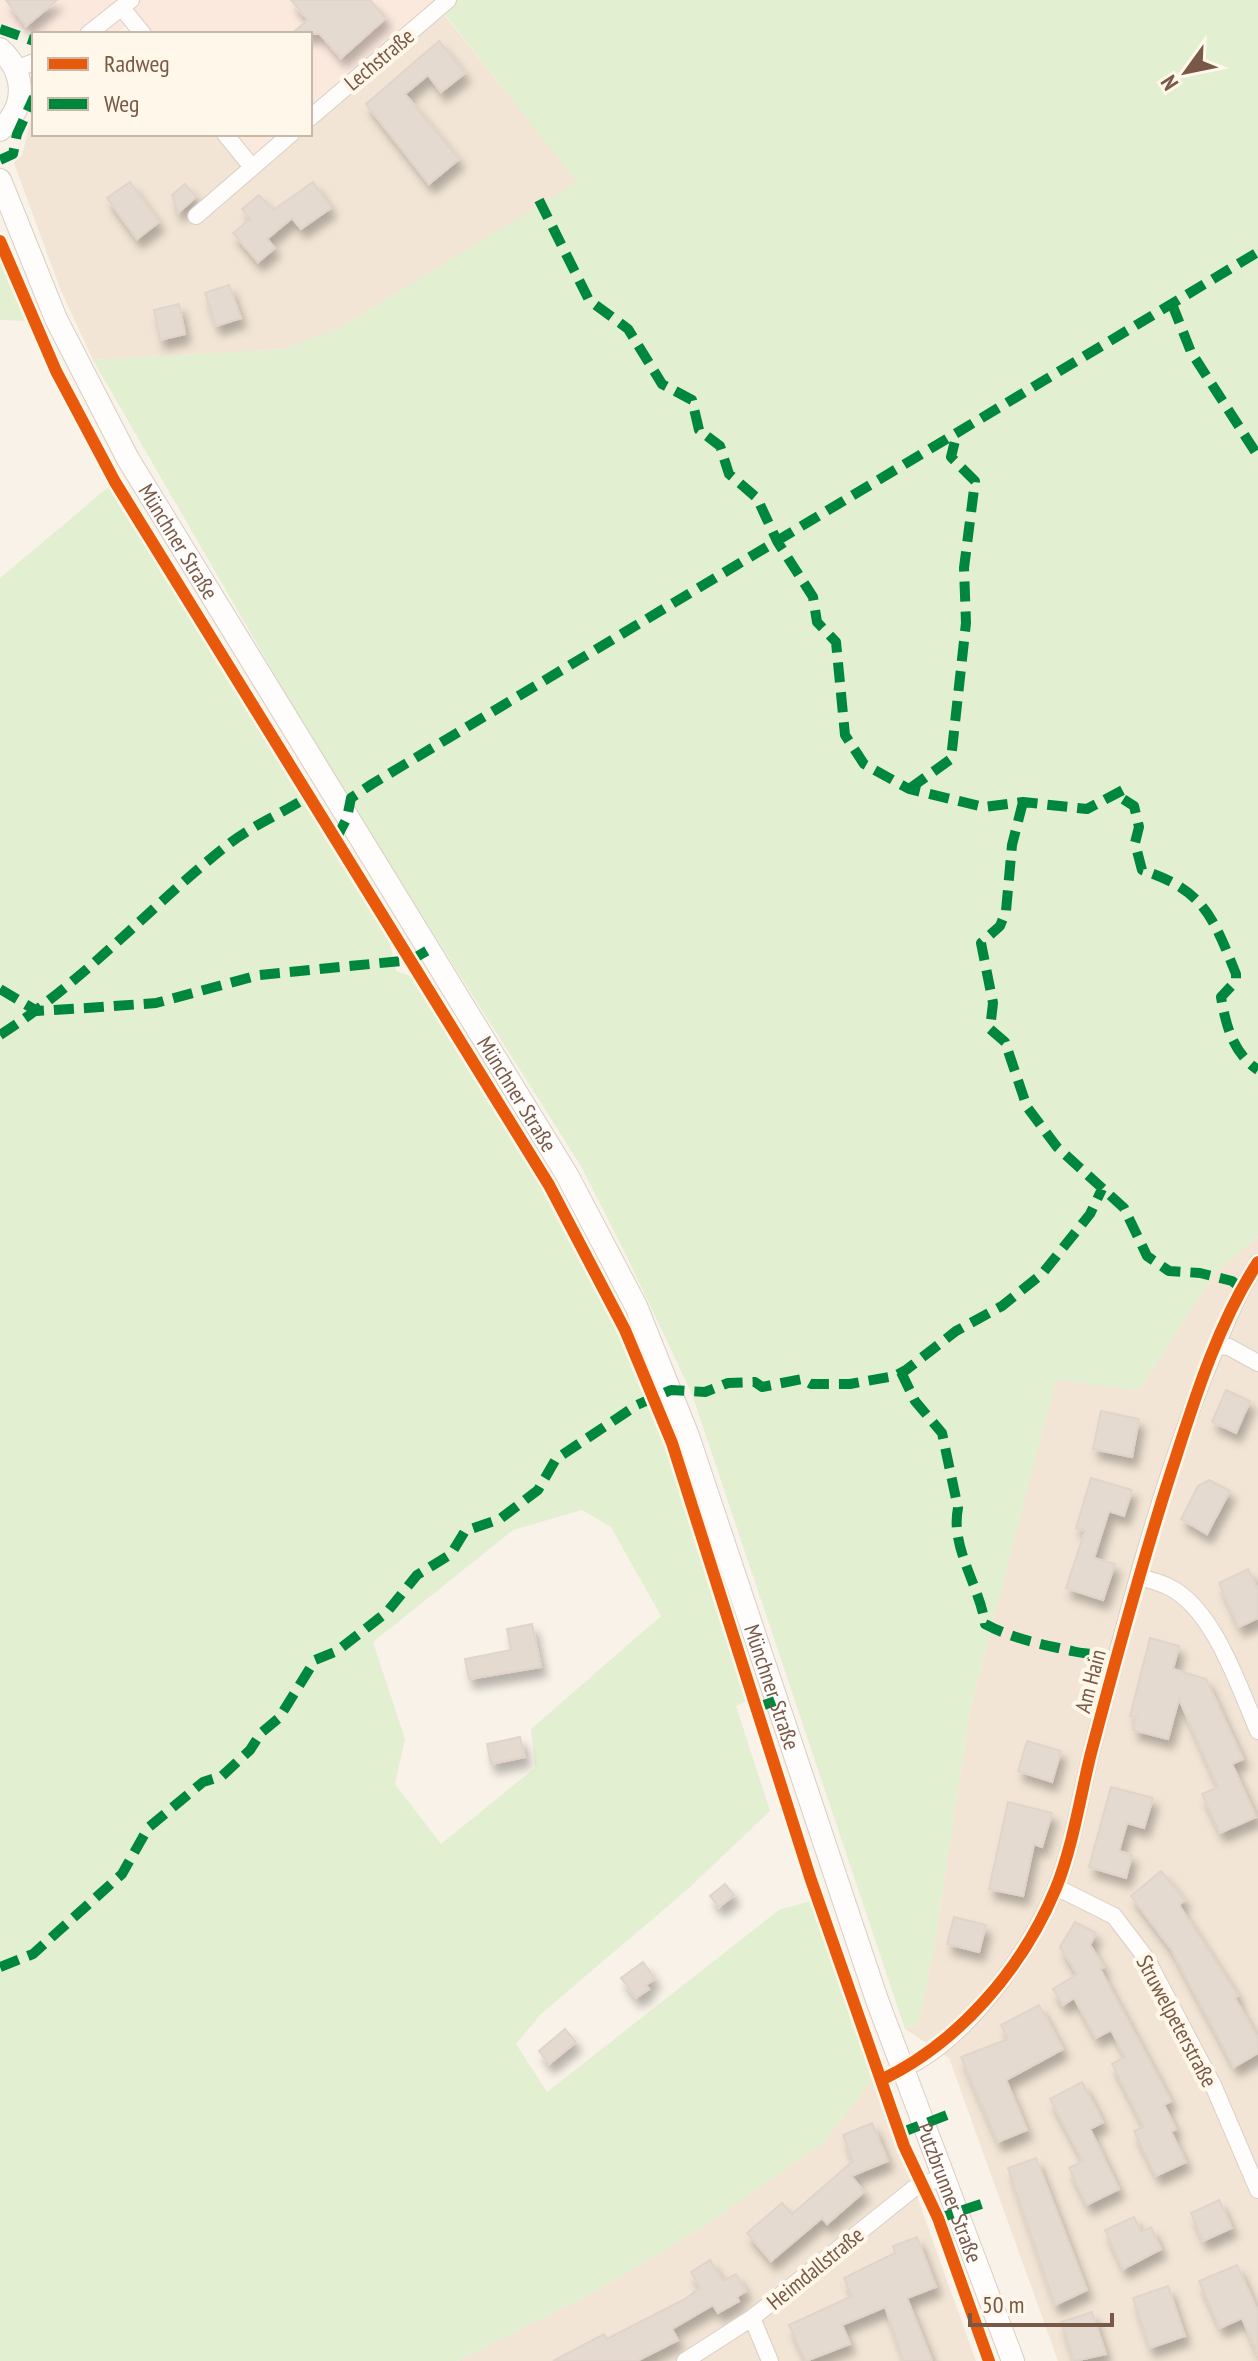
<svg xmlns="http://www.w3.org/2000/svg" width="1258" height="2361" viewBox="0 0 1258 2361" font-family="'PT Sans Narrow',sans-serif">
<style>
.residential{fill:#f2e5d5}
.commercial{fill:#fce9de}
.green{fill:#e3efd1;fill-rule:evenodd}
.building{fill:#e5dad0;stroke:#e1d4ca;stroke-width:2;filter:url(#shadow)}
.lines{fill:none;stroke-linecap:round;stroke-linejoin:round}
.minor-casing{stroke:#d9cfc6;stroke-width:18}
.secondary-casing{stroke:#d9cec4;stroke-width:24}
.minor{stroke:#fefdfc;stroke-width:16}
.secondary{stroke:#fefdfc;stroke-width:22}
.quiet{stroke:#00873e;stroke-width:10;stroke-dasharray:20 10;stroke-linecap:butt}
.cycleway-casing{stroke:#fff7ea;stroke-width:17}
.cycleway{stroke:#e8590c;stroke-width:12}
.labels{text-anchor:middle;stroke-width:8;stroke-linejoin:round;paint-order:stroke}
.street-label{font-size:22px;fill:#785846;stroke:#fff7ea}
</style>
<defs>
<filter id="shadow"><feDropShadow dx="5" dy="9" stdDeviation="4" flood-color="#0004"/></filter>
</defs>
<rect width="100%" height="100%" fill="#f8f2e8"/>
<path class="residential" d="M434,2L578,182L340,328L309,341L285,349L93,360L61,291L14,163L22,155L34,110V134H310V109Z
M1258,1237V2361H1058L949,2058L905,2029L918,2024L933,1953L970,1710L1056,1379L1139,1390L1215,1273Z
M874,2077L976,2361H458L591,2294L703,2227L824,2142Z"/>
<path class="commercial" d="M0,0H457L310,109V34H148L135,19L116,34H40L0,23Z
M232,134H281L252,159Z"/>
<path class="green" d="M457,0H1258V1237L1215,1273L1139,1390L1056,1380L970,1710L933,1953L918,2024L905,2029L692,1394L628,1259L581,1166L332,774L93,360L284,349L340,328L577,182L443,12Z
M0,247L31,321L0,320Z
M112,484L389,937L396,971L416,978C492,1098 570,1216 628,1345C680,1459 711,1581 746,1701L736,1706L770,1811L689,1888L541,2014L516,2044L547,2092L779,1910L810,1901L874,2077L824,2142L703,2227L591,2294L458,2361H0V578ZM582,1510L611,1527L661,1616L531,1729L535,1768L441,1844L395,1784L405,1739L373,1642L513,1530Z"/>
<path class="building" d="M6,0H57L26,26Z
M291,0H370L386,18L341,58L320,34H291L308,20Z
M439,41L465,73L441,92L428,75L405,94L459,159L429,184L366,104Z
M130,182L159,222L137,239L107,198Z
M313,182L331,208L301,229L292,218L267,239L275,248L258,262L233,233L250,219L242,209L259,195L273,210Z
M185,184L196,197L178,213L172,195Z
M229,285L241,318L216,326L205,293Z
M179,304L185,334L160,340L154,310Z
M1226,1390L1250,1401L1236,1433L1212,1422Z
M1101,1411L1139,1419L1132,1457L1093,1449Z
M1091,1478L1132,1490L1124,1516L1109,1511L1094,1558L1115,1564L1103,1600L1066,1588L1085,1531L1076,1528Z
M1209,1480L1230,1491L1207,1534L1181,1519L1198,1486Z
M1248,1569L1258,1590V1618L1239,1627L1219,1583Z
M532,1624L541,1667L469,1679L465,1659L511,1650L507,1629Z
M1150,1638L1179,1646L1173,1669L1206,1679L1243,1759L1232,1764L1256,1817L1220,1833L1202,1794L1218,1787L1179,1699L1168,1739L1133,1730L1136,1718L1130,1716Z
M520,1737L525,1757L491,1764L487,1744Z
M1027,1741L1061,1751L1052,1782L1018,1771Z
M1111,1787L1153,1798L1144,1828L1127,1823L1119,1851L1132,1855L1126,1878L1089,1867Z
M1008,1802L1052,1813L1042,1847L1034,1844L1023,1896L989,1889Z
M1161,1871L1185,1900L1179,1905L1238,1996L1235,1998L1258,2039V2053L1234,2067L1171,1949L1131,1896Z
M725,1884L734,1895L719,1907L710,1896Z
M954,1917L986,1925L979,1952L947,1944Z
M1075,1922L1096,1933L1090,1945L1104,1967L1100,1969L1171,2101L1164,2105L1176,2129L1171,2132L1186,2162L1156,2176L1134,2131L1144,2127L1112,2064L1125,2057L1111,2030L1096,2038L1074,1998L1063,2005L1053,1989L1077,1974L1060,1947Z
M643,1962L655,1979L646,1985L649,1989L636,1998L621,1978Z
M1039,2005L1063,2049L1006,2080L1027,2130L998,2142L961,2057L1008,2039L1001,2025Z
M565,2029L576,2042L549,2064L539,2051Z
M1082,2082L1103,2122L1090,2129L1119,2189L1087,2205L1069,2168L1083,2161L1050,2099Z
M872,2123L888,2161L851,2176L864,2192L827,2224L822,2218L771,2261L747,2233L782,2203L792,2214L853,2161L843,2135Z
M1036,2158L1087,2290L1055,2305L1008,2168Z
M1219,2200L1232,2228L1203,2241L1191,2213Z
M1134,2217L1141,2232L1151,2227L1161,2249L1123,2269L1105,2230Z
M917,2237L936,2287L907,2298L932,2361H904L885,2307L842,2325L850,2344L806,2361L789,2325L852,2296L844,2278L895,2253L893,2246Z
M710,2260L723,2281L736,2274L746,2291L737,2297L739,2301L718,2313L713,2305L672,2329L678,2340L637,2361H553L604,2334L607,2339L685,2299L700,2288L691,2272Z
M1237,2265L1258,2312V2355L1242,2318L1220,2328L1199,2281Z
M1168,2286L1185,2336L1150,2348L1133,2298Z
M1092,2312L1106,2354L1074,2361L1061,2322Z"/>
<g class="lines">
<g class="minor-casing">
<path id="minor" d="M122,8L143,34
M88,34L131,0
M16,69L34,62
M310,118L448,0
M225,134L252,167
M196,216L291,134
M1217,1346L1229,1347L1258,1363
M1139,1577C1149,1580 1160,1582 1169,1587C1214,1609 1239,1687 1258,1731
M1056,1887L1114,1916L1146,1958L1213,2085L1258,2190
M903,2069C967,2040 1029,1952 1056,1888C1073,1846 1080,1797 1091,1753C1124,1627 1156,1498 1204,1377C1220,1338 1235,1297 1258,1262
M752,2318L770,2361
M685,2361L752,2318L913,2189L944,2176"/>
</g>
<g class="secondary-casing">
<g id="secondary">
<path d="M0,49C26,73 27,107 0,130"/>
<path id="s1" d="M0,180L56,319L128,459L567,1175L636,1306L688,1436L877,2000L1013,2361"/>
</g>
</g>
<use href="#minor" class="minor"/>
<use href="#secondary" class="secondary"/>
<path class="quiet" d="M0,29L34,41
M0,160L13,154L17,134L34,97
M539,200L589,300L628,329L662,384L692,400L699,430L720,446L729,474L757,498L777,541L813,597L817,622L836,642L845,735L864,764L909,789L984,807L1023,802L1087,809L1123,790V799L1134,806L1139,827L1135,843L1142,870C1204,890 1213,917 1236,974V981L1221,997C1226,1026 1233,1053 1258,1070
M1172,304L1191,352L1258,456
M909,789L951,759L966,623L964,568L975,481L951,457L957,433
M1023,802L1012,845L1006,911L1000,926L981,943L993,1003L990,1029L1005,1042L1027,1107L1057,1147L1124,1208L1147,1256L1169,1271L1200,1273L1232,1281L1241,1288
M336,839L347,818L351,798L372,784L1258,252
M0,989L37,1011L87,1008L156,1003L259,975L411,960L430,949
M0,1035C85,981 151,905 230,843C255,824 283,813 309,796
M901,1372L915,1401L942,1433L958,1508C950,1548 980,1586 985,1624C1013,1639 1041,1644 1072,1651C1088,1655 1101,1653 1116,1660
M756,1708L775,1701
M0,1967L33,1954L122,1874L148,1828L203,1782L222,1776L250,1750L261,1733L279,1718L315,1660L337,1651L387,1612L417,1575L451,1554L465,1531L500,1519L538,1490L556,1459L637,1405L671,1390L705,1392L728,1383L755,1382L762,1387L802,1379L811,1384H850L895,1376L906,1370L956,1331L1002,1306L1042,1274L1090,1214L1102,1189
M900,2133L955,2112
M934,2220L987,2202"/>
<g class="cycleway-casing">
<path id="cycleway" d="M0,241L56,371L115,482L549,1185L625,1330L672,1443L811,1880L904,2146L938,2218L989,2361
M881,2080C959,2043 1023,1968 1056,1888C1073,1846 1080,1797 1091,1753C1117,1654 1144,1554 1176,1457C1197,1391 1220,1320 1258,1262"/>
</g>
<use href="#cycleway" class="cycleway"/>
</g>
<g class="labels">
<g class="street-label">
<text transform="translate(379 59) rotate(-40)" y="8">Lechstraße</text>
<text dy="8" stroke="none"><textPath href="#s1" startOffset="404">Münchner Straße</textPath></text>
<text dy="8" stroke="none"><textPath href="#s1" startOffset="1052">Münchner Straße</textPath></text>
<text transform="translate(1090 1681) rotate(-75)" y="8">Am Hain</text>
<text dy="8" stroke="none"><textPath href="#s1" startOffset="1700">Münchner Straße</textPath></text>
<text transform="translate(1177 2021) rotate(62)" y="8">Struwelpeterstraße</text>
<text dy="8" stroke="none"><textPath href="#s1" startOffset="2236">Putzbrunner Straße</textPath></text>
<text transform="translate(815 2268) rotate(-39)" y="8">Heimdallstraße</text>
</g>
</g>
<rect x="32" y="32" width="280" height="104" fill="#fff7ea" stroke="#c9b7a8" stroke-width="2"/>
<rect x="48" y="58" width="40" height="12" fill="#e8590c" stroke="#c9b7a8" stroke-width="2"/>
<text x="104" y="72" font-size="24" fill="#785846">Radweg</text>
<rect x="48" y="98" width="40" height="12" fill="#00873e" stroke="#c9b7a8" stroke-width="2"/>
<text x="104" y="112" font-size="24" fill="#785846">Weg</text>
<g transform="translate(1186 72) rotate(237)" stroke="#fff7ea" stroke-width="6" paint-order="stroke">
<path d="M0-6L14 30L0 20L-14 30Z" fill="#785846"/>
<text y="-12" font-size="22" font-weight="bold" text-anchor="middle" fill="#785846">N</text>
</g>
<path d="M970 2313v12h142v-12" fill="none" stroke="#785846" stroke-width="4"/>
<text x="982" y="2313" font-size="24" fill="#785846" stroke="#fff7ea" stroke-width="6" paint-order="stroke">50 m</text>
</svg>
